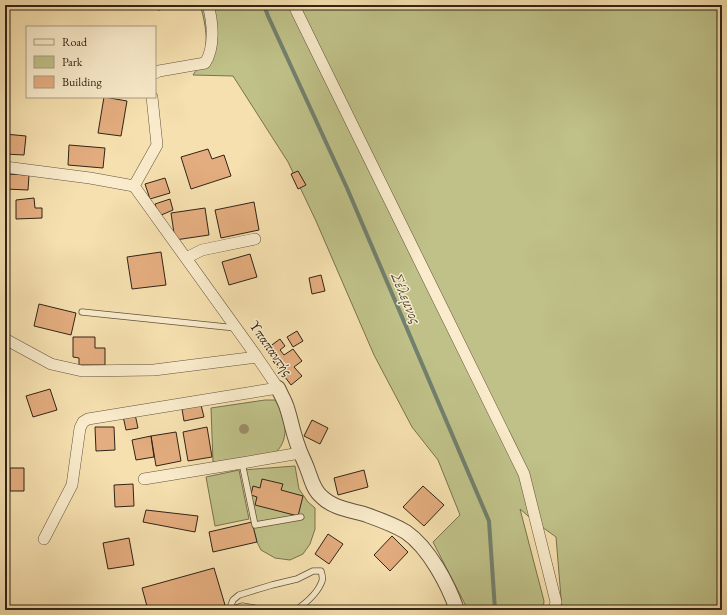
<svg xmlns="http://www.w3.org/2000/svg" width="727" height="615" viewBox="0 0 727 615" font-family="'EB Garamond',serif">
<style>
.green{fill:#bfc188;stroke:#787250}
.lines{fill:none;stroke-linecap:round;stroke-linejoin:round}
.stream{stroke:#72806d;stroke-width:4}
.building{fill:#e4ad7f;stroke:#312417}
.service-casing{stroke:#62533d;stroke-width:7}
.minor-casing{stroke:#62533d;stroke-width:12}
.tertiary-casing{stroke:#62533d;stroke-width:16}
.service{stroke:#f9ebcb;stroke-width:5.5}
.minor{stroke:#f9ebcb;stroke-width:11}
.tertiary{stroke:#f9ebcb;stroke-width:14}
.tree{fill:#9d8e6b}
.labels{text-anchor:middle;stroke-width:3;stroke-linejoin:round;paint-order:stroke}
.street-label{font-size:15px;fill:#312417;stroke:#f9ebcb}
.water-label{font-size:16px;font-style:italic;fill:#525242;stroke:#f9ebcb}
</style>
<rect width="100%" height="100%" fill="#f6e0af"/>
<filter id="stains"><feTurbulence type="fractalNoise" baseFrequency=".005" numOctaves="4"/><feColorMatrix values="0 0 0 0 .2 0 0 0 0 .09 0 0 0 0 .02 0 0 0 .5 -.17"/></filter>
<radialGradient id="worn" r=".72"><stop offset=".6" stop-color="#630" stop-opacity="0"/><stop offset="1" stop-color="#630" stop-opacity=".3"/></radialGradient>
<path class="green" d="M200,5H722V610H562L556,537L535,522L520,509L544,601L543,610H468L433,542L460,515L438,460L412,427L374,355L316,221L288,162L233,76L193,75C196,70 200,66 202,61C210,47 205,20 200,5Z
M265,400H275C285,415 291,438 276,452L236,460L213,462L211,408Z
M295,466L299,489L308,502L315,508V529L310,544L303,554L290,560L275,558L261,550L257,542L251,519L242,470Z
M239,470L249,519L215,526L206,477Z"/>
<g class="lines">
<path class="stream" d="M264,5L268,16L347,188L489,521L495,610"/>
</g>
<path class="building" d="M140,5H161L160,10L140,7Z
M104,97L127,101L121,136L98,133Z
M5,134L26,136L24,155L5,154Z
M69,145L105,148L103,168L68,165Z
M208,149L212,159L224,155L231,176L191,189L181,157Z
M298,171L306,185L298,189L291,174Z
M5,174L29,175L28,190L5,189Z
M165,178L170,193L150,199L145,184Z
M34,198L35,208H42V218L16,219V200Z
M170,199L173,210L159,216L155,204Z
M254,202L259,230L221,238L215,210Z
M205,208L209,235L175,240L171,213Z
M161,252L166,285L132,289L127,257Z
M250,254L257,277L229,285L222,262Z
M321,275L325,291L312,294L309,278Z
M39,304L76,313L71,335L34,326Z
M297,331L303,341L293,347L287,337Z
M73,337H95V348H105V365H79V358L73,357Z
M280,339L285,346L280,350L284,355L293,349L302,361L294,367L302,376L291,385L273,361L277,359L269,347Z
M50,389L57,410L33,417L26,396Z
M201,405L204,417L184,421L182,409Z
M135,414L138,428L126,430L123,416Z
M312,420L328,428L320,444L304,436Z
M95,427H114L115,450L96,451Z
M207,427L212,457L188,461L183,432Z
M176,432L181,461L156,466L151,436Z
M151,436L154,457L136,460L132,440Z
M10,468H24V491H10Z
M364,470L368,487L338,495L334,478Z
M262,479L283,484L281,490L303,496L298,516L255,505L257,497L251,495L253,486L260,488Z
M133,484L134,506L115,507L114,485Z
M423,486L444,505L424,526L403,507Z
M146,510L198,516L195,532L143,522Z
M252,522L257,542L213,552L209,532Z
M328,534L343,544L329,564L315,554Z
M392,536L408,552L390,571L374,555Z
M129,538L134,565L108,569L103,543Z
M214,568L225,605L205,610H148L142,588Z"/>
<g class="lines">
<g class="service-casing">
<path id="service" d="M82,312L236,328
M242,463L255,525L301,517
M229,610L233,600L239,595L272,585L297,579L313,571H321C322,574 323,578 322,581C318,593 306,603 296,610
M230,610L242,606L266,610"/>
</g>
<g class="minor-casing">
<path id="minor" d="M294,5L297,12L524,474L556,602L554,610
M155,73L159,71L205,63C215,48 213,22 208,5
M5,167L90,178L134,186L257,357L278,388L88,419L83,422L80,428L72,485L44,539
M134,186L157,145L152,97
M186,258L202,250L255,239
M5,339L51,364L82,371L154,370L257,357
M144,479L242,463L300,453"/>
</g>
<g class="tertiary-casing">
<path id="tertiary" d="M278,388C281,395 285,401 287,408C291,420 293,433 298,446C300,453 304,460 307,468C311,478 313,490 322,497C333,508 350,510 364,514C378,519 393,524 406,532C429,548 448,584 457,610"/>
</g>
<use href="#service" class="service"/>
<use href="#minor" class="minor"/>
<use href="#tertiary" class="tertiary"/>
</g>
<circle class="tree" cx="244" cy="429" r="5"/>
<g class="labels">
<g class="street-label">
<text transform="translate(271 348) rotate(55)" y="5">Υπαπαντής</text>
</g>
<g class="water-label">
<text transform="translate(407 298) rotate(67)" y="6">Σέλεμνος</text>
</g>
</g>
<rect width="727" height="615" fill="none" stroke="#f6e0af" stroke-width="20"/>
<rect x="6" y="6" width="715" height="603" fill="none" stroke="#312417" stroke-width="2"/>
<rect x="10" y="10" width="707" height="595" fill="none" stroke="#312417"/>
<rect x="26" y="26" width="130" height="72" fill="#f9ebcb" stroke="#a99b83"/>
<rect x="34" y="39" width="20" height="6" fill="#f9ebcb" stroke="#a99b83"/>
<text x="62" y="46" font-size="12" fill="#312417">Road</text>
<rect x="34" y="56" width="20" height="12" fill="#bfc188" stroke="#a99b83"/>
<text x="62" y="66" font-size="12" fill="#312417">Park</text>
<rect x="34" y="76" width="20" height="12" fill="#e4ad7f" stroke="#a99b83"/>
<text x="62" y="86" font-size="12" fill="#312417">Building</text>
<rect width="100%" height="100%" filter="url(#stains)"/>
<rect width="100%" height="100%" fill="url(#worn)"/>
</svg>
